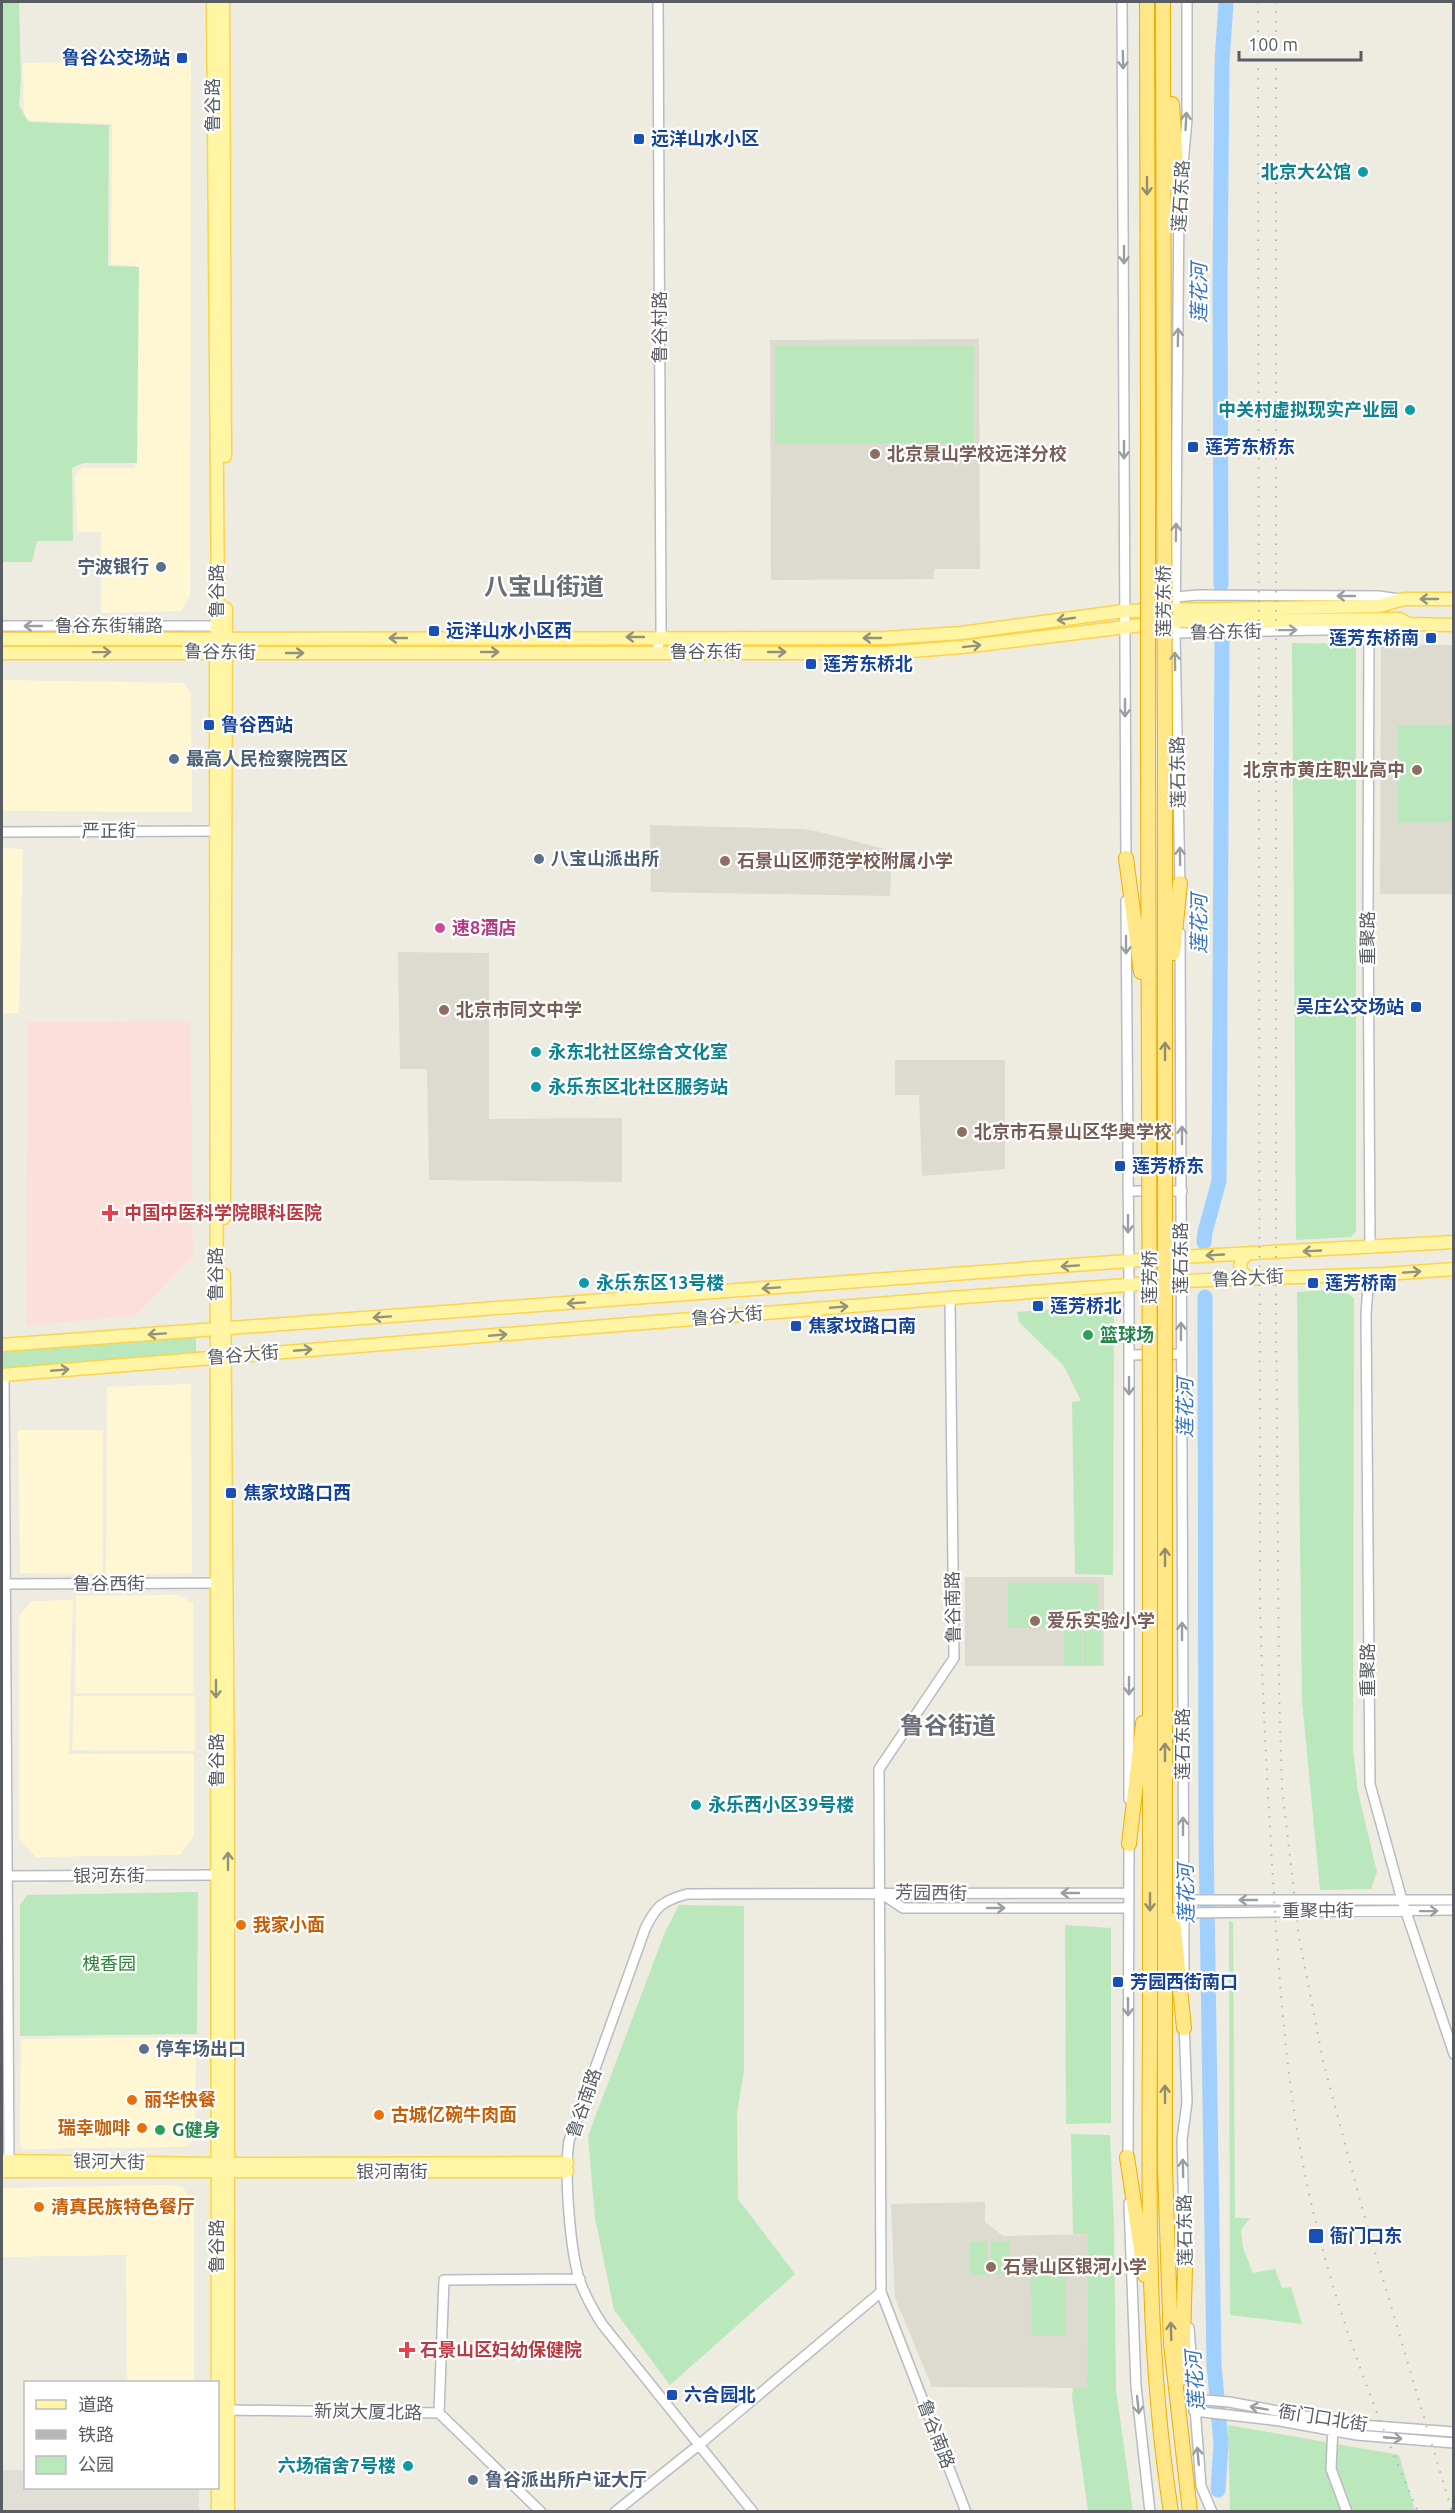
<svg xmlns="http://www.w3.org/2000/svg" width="1455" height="2513" viewBox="0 0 1455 2513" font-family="Ubuntu,'Noto Sans SC',sans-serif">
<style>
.commercial{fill:#fff7d4}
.industrial{fill:#e1ded8}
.education{fill:#dddacf}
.medical{fill:#fddfd9}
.green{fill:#bae8bc}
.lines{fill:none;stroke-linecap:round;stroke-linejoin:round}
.river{stroke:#9fd0ff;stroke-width:15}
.minor-casing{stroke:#b8bbc1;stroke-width:12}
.major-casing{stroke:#fdd449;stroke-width:15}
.highway-casing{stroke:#eeaf00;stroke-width:16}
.minor{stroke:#fff;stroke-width:9}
.major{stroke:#fff5a4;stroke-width:12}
.highway{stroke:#ffe686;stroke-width:14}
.rail{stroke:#b4b5b6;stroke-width:2;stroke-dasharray:1.5 8;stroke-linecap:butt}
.highway-bridge-casing{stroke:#eeaf00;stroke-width:16;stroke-linecap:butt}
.highway-bridge{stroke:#ffe686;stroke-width:14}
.oneway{stroke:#9b9ea1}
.oneway2{stroke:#938d6f}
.oneway3{stroke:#93927a}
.transit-dot{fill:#1a4fb4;stroke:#fff;stroke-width:2}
.culture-dot{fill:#0f9aa8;stroke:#fff;stroke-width:2}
.education-dot{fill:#8d6e63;stroke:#fff;stroke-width:2}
.service-dot{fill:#5c6f8a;stroke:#fff;stroke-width:2}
.hotel-dot{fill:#d1479c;stroke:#fff;stroke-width:2}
.health-dot{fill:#e0444e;stroke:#fff;stroke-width:2}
.leisure-dot{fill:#2e9e5b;stroke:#fff;stroke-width:2}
.food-dot{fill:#e8710a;stroke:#fff;stroke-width:2}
.labels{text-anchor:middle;stroke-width:4.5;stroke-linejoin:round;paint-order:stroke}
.transit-label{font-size:18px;font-weight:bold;fill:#164399;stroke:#fff;text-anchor:start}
.street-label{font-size:18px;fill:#595d63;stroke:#fff}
.culture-label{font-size:18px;font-weight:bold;fill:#0d838f;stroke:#fff;text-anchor:start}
.education-label{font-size:18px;font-weight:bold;fill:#785e54;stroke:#fff;text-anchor:start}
.service-label{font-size:18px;font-weight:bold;fill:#4e5e75;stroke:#fff;text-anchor:start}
.hotel-label{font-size:18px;font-weight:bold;fill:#b23c85;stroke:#fff;text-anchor:start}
.health-label{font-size:18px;font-weight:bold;fill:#be3a42;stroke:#fff;text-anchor:start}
.leisure-label{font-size:18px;font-weight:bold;fill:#27864d;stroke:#fff;text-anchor:start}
.food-label{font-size:18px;font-weight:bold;fill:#c56008;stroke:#fff;text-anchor:start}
.park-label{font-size:18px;fill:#2e8636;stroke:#fff}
.water-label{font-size:20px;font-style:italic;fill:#3573c3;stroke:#fff}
.district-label{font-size:24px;font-weight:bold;fill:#6a6f75;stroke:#fff}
</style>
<rect width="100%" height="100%" fill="#eeebe0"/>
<path class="commercial" d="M191,60L190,596L181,611L101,613V532H77L75,475L83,468H135L136,266L111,264L112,124L24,120L23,63Z
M2,680L183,683L191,693L192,812L2,811Z
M2,848L23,849L19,1013H2Z
M191,1384L192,1573L106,1575L107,1387Z
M18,1430H103V1574L20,1573Z
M178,1595L193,1603V1693H75L76,1596Z
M73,1600L69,1754H194V1836L180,1855L36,1857L19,1839V1616L32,1601Z
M74,1696H195V1751L72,1750Z
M196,2037L195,2139L185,2147L23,2149L20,2146L21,2039Z
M168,2185L183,2187L194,2206V2382H127L126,2255L2,2257V2188Z"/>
<path class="industrial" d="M2,2470H25L26,2488H199V2511H2Z"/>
<path class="education" d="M979,339L980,569H934V579L771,580L770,340Z
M1381,645H1453V894H1380Z
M650,825L800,829L816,831L892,851L890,896L651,892Z
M398,952L489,953V1119L622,1118V1182L429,1180L427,1069H400Z
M895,1060H1005V1169L922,1176L919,1095H895Z
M965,1577H1104V1666H965Z
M985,2202V2222L1003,2236L1088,2234L1087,2388L932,2387L895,2298L891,2204Z"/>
<path class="medical" d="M190,1021L193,1256L136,1315L26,1326L28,1022Z"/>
<path class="green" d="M2,2H19L21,81L19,106L29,122L109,125L108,266L139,267L137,463H83L72,468L73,541H37L32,562H2Z
M775,345L974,346L973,444L775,443Z
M1292,643L1352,644L1356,647V1231L1351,1237L1296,1240Z
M1398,725H1453V822L1398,823Z
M1342,1289L1354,1298L1353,1750L1358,1792L1377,1872L1371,1889L1320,1890L1302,1700L1297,1292Z
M1106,1305L1114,1315L1113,1575L1075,1574L1072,1402L1081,1401L1064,1366L1019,1322L1017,1312Z
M196,1336V1354L2,1370V1350Z
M1008,1583H1097V1628H1008Z
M1064,1629H1082V1665H1064Z
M1101,1629V1665H1083V1630Z
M198,1892L197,2034L20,2036V1905L27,1895Z
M679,1905L744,1906V2070L737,2113L738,2199L795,2274L670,2385L614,2310L595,2218L588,2136L665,1932Z
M1229,1921L1233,1922L1235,2218H1250L1241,2230L1243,2248L1253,2273L1275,2269L1282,2288L1291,2287L1302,2324L1230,2315Z
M1065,1925L1111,1928V2123L1066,2124Z
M1071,2134L1110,2135L1114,2225L1116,2390L1133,2511H1088L1072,2397L1073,2388L1087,2387L1088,2234H1073Z
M988,2241V2275H970V2242Z
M991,2241H1009V2274H992Z
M1066,2273V2336H1032L1031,2274Z
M1228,2425L1399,2455L1415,2511H1230Z"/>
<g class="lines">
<path class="river" d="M1221,585L1220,285L1222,62L1226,2
M1204,1242L1205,1232L1219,1181L1222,641
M1205,1297L1206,1836L1214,2365L1221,2443L1218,2490"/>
<g class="minor-casing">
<path id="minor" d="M1122,2L1126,863
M1182,176L1187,119V2
M1179,205L1175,633L1180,887
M1144,606L1175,597L1199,595L1379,596L1399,599
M2,626H217
M1369,629L1368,911L1370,1248
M1145,630L1175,633L1369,629H1389L1408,624
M656,652L661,637V624L658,2
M2,832L216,831
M1126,901L1129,1286V1799
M1180,933L1184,1970
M1128,1191H1182
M1369,1274L1366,1314L1370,1784L1402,1900L1454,2054
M950,1298L954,1658L879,1769L881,2292L966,2512
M1129,1355L1181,1354
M4,1375L9,2165
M2,1584L216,1583
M2,1876L216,1875
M882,1894L903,1908H1128
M1183,1900H1454
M1183,1913L1454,1910
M1184,2022L1187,2102L1182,2140L1185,2272
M1128,2162L1129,1840
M1129,2203L1136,2386L1150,2512
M1189,2328L1201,2486L1212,2512
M1194,2399L1229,2402L1348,2424L1454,2432
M228,2410L439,2413L541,2512
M1194,2411L1280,2421L1357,2435L1454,2443
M439,2413L444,2280L580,2279
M1333,2427L1331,2469L1347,2512
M615,2512L700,2444L881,2292
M753,2512L602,2324C593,2310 585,2295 579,2279C570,2247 564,2173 569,2141L645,1929C656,1906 662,1901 687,1894L1128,1893"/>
</g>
<g class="major-casing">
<path id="major" d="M213,2L218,609L216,653L218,2512
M223,2L225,456
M2,639L885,638L961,633L1124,611L1379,606L1404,599H1454
M2,653H885L962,647L1175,621L1400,619L1408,624L1454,625
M224,1218L226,609
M224,1275L228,1798V2512
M1249,1278C1237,1271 1238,1260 1249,1253
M2,1345L1181,1257L1454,1242
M2,1375L950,1298L1181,1281L1385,1274L1454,1269
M2,2161L217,2164L567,2163
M2,2171H567"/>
</g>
<g class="highway-casing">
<path id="highway" d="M1147,2L1148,449
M1163,2L1164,448
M1172,104L1179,209
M1148,754L1149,1109
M1165,754V1110
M1126,858L1141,972
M1173,953L1180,883
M1150,1445C1150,1640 1150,1835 1150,2030C1149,2190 1146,2353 1171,2512
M1165,1445V2169L1171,2344L1190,2512
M1129,1844L1143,1723
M1173,1920L1184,2028
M1127,2157L1145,2275
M1182,2378L1185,2269"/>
</g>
<use href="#minor" class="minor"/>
<use href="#major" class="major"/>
<use href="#highway" class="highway"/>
<path class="rail" d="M1258,2L1260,1602C1262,1689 1267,1776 1272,1864C1279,1974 1285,2085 1309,2193C1333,2304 1373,2408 1418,2512
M1276,2V1301L1279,1692L1282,1787L1299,1937L1323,2061L1364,2215L1452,2512"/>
<g class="highway-bridge-casing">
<path id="highway-bridge" d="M1164,448L1165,754
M1148,449V754
M1149,1109L1150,1445
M1165,1445V1110"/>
</g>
<use href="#highway-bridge" class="highway-bridge"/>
</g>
<defs><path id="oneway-shaft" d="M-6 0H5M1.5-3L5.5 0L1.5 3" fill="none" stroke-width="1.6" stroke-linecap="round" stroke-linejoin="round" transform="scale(1.5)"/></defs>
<g class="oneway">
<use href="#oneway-shaft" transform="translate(1123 60) rotate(89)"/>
<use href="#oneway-shaft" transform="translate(1186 121) rotate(-87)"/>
<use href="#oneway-shaft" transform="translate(1124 255) rotate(90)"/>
<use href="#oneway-shaft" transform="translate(1178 337) rotate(-89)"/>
<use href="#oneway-shaft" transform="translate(1124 450) rotate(90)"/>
<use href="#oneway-shaft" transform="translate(1176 532) rotate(-89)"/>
<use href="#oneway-shaft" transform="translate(1346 596) rotate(-180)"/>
<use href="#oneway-shaft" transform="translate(33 626) rotate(180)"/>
<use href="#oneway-shaft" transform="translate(1288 630) rotate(-1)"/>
<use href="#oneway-shaft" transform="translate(1175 661) rotate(-91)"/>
<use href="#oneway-shaft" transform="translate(1125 708) rotate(90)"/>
<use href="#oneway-shaft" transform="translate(1180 856) rotate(-91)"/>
<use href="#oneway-shaft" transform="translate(1126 945) rotate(90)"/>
<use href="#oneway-shaft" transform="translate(1182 1135) rotate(-90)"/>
<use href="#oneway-shaft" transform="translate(1128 1224) rotate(90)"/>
<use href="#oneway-shaft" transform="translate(1181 1331) rotate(-90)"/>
<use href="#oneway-shaft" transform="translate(1129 1386) rotate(90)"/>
<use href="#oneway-shaft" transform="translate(1182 1631) rotate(-90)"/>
<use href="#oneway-shaft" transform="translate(1129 1686) rotate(90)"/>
<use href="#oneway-shaft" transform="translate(1183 1826) rotate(-90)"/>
<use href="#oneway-shaft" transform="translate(1070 1893) rotate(180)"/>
<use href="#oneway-shaft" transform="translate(1248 1900) rotate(-180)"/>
<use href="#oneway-shaft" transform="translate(996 1908)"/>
<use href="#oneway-shaft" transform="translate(1429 1911) rotate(-1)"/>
<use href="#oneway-shaft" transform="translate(1128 2007) rotate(90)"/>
<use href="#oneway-shaft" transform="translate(1183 2168) rotate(-91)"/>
<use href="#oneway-shaft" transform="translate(1138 2405) rotate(84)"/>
<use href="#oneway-shaft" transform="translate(1259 2408) rotate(-170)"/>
<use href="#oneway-shaft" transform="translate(1393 2438) rotate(5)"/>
<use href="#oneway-shaft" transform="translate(1198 2456) rotate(-95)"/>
</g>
<g class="oneway2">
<use href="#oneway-shaft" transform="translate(1147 186) rotate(90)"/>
<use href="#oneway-shaft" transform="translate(1165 1051) rotate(-90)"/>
<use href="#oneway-shaft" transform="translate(1165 1557) rotate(-90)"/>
<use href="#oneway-shaft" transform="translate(1165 1752) rotate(-90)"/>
<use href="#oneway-shaft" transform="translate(1150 1902) rotate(90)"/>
<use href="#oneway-shaft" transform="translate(1165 2094) rotate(-90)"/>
<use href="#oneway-shaft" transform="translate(1171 2331) rotate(-92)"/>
</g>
<g class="oneway3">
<use href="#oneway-shaft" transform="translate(1429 599) rotate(180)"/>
<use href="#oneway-shaft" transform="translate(1066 619) rotate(172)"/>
<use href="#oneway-shaft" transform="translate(635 637) rotate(180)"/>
<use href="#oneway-shaft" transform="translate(398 638) rotate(-180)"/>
<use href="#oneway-shaft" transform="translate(872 638) rotate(180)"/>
<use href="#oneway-shaft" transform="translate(972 646) rotate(-7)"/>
<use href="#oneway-shaft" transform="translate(102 652) rotate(-1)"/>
<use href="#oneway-shaft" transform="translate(490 652)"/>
<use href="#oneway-shaft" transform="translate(777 652)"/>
<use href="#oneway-shaft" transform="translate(295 653)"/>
<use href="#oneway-shaft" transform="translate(1312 1251) rotate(177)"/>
<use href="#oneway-shaft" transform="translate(1215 1255) rotate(177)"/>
<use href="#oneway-shaft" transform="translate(1070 1266) rotate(176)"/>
<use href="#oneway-shaft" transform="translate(1412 1272) rotate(-4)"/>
<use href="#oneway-shaft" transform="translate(771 1288) rotate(176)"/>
<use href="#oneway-shaft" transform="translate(576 1303) rotate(176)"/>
<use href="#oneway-shaft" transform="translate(839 1307) rotate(-5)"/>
<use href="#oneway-shaft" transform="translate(382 1317) rotate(176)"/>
<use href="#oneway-shaft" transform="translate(157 1334) rotate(176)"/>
<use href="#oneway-shaft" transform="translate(498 1335) rotate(-5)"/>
<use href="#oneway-shaft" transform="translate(303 1350) rotate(-5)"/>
<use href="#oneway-shaft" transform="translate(60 1370) rotate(-5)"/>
<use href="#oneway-shaft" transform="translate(216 1689) rotate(90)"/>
<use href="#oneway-shaft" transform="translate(228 1861) rotate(-90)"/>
</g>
<g class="transit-dot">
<rect x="176" y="52" width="12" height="12" rx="3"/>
<rect x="633" y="133" width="12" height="12" rx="3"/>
<rect x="1187" y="441" width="12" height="12" rx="3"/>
<rect x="428" y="625" width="12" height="12" rx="3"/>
<rect x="1425" y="632" width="12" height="12" rx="3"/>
<rect x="805" y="658" width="12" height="12" rx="3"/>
<rect x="203" y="719" width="12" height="12" rx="3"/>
<rect x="1410" y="1001" width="12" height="12" rx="3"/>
<rect x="1114" y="1160" width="12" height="12" rx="3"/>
<rect x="1307" y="1277" width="12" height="12" rx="3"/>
<rect x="1032" y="1300" width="12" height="12" rx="3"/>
<rect x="790" y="1320" width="12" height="12" rx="3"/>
<rect x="225" y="1487" width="12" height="12" rx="3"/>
<rect x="1112" y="1976" width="12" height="12" rx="3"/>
<rect x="1308" y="2228" width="16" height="16" rx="3"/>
<rect x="666" y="2389" width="12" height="12" rx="3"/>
</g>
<g class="culture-dot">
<circle cx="1363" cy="172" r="6"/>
<circle cx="1410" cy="410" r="6"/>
<circle cx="536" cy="1052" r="6"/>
<circle cx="536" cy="1087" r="6"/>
<circle cx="584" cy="1283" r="6"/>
<circle cx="696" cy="1805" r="6"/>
<circle cx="408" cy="2466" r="6"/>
</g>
<g class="education-dot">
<circle cx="875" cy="454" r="6"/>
<circle cx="1417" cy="770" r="6"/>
<circle cx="725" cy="861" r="6"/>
<circle cx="444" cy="1010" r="6"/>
<circle cx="962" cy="1132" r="6"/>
<circle cx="1035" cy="1621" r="6"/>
<circle cx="991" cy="2267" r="6"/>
</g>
<g class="service-dot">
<circle cx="161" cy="567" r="6"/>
<circle cx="174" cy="759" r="6"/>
<circle cx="539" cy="859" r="6"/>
<circle cx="144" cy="2049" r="6"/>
<circle cx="473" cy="2480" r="6"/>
</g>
<circle class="hotel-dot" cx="440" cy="928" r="6"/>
<g class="health-dot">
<path d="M107 1204h6v6h6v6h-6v6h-6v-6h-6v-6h6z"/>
<path d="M404 2341h6v6h6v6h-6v6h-6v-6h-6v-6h6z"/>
</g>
<g class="leisure-dot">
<circle cx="1088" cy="1335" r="6"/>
<circle cx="160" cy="2130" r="6"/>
</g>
<g class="food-dot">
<circle cx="241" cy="1925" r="6"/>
<circle cx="132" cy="2100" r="6"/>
<circle cx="379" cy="2115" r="6"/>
<circle cx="142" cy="2128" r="6"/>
<circle cx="39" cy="2207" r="6"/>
</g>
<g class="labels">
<g class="transit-label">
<text x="170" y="64" text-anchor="end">鲁谷公交场站</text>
<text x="651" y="145">远洋山水小区</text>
<text x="1205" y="453">莲芳东桥东</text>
<text x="446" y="637">远洋山水小区西</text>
<text x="1419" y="644" text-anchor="end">莲芳东桥南</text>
<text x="823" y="670">莲芳东桥北</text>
<text x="221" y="731">鲁谷西站</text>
<text x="1404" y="1013" text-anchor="end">吴庄公交场站</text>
<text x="1132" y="1172">莲芳桥东</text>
<text x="1325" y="1289">莲芳桥南</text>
<text x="1050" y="1312">莲芳桥北</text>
<text x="808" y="1332">焦家坟路口南</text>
<text x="243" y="1499">焦家坟路口西</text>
<text x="1130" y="1988">芳园西街南口</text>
<text x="1330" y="2242">衙门口东</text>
<text x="684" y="2401">六合园北</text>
</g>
<g class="street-label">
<text transform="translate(213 105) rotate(-90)" y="6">鲁谷路</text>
<text transform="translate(1181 196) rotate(-87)" y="6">莲石东路</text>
<text transform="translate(660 327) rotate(-90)" y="6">鲁谷村路</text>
<text transform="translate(217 591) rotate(-90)" y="6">鲁谷路</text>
<text transform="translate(1164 601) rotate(-90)" y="6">莲芳东桥</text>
<text x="109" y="632">鲁谷东街辅路</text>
<text transform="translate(1226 632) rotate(-1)" y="6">鲁谷东街</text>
<text transform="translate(220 652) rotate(1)" y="6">鲁谷东街</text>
<text x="706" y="658">鲁谷东街</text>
<text transform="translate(1178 772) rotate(-91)" y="6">莲石东路</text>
<text x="109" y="837">严正街</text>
<text transform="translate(1368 938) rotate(-90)" y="6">重聚路</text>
<text transform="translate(1181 1258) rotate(-90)" y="6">莲石东路</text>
<text transform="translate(216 1274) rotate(-90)" y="6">鲁谷路</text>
<text transform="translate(1150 1277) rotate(-90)" y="6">莲芳桥</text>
<text transform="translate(1248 1278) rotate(-3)" y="6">鲁谷大街</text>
<text transform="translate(727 1316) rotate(-5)" y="6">鲁谷大街</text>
<text transform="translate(243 1355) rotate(-5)" y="6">鲁谷大街</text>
<text x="109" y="1590">鲁谷西街</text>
<text transform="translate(953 1607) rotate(-91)" y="6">鲁谷南路</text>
<text transform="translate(1368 1670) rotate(-90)" y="6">重聚路</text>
<text transform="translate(1183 1744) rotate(-90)" y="6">莲石东路</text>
<text transform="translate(217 1760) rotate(-90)" y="6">鲁谷路</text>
<text x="109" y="1882">银河东街</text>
<text transform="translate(931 1893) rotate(1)" y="6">芳园西街</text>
<text x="1318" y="1917">重聚中街</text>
<text transform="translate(584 2103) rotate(-71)" y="6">鲁谷南路</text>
<text transform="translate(109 2162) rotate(1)" y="6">银河大街</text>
<text x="392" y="2178">银河南街</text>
<text transform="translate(1185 2230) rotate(-91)" y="6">莲石东路</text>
<text transform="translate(217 2246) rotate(-90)" y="6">鲁谷路</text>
<text transform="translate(368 2412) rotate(1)" y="6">新岚大厦北路</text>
<text transform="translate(1323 2418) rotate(9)" y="6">衙门口北街</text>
<text transform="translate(936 2434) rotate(69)" y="6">鲁谷南路</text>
</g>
<g class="culture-label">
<text x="1351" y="178" text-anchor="end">北京大公馆</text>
<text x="1398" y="416" text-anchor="end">中关村虚拟现实产业园</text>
<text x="548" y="1058">永东北社区综合文化室</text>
<text x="548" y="1093">永乐东区北社区服务站</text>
<text x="596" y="1289">永乐东区13号楼</text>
<text x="708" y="1811">永乐西小区39号楼</text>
<text x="396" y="2472" text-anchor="end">六场宿舍7号楼</text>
</g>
<g class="education-label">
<text x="887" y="460">北京景山学校远洋分校</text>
<text x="1405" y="776" text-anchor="end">北京市黄庄职业高中</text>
<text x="737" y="867">石景山区师范学校附属小学</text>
<text x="456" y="1016">北京市同文中学</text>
<text x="974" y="1138">北京市石景山区华奥学校</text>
<text x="1047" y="1627">爱乐实验小学</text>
<text x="1003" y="2273">石景山区银河小学</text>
</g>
<g class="service-label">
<text x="149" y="573" text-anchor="end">宁波银行</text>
<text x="186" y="765">最高人民检察院西区</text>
<text x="551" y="865">八宝山派出所</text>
<text x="156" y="2055">停车场出口</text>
<text x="485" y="2486">鲁谷派出所户证大厅</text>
</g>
<g class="hotel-label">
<text x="452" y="934">速8酒店</text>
</g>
<g class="health-label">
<text x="124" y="1219">中国中医科学院眼科医院</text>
<text x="420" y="2356">石景山区妇幼保健院</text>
</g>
<g class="leisure-label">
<text x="1100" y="1341">篮球场</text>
<text x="172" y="2136">G健身</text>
</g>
<g class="food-label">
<text x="253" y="1931">我家小面</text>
<text x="144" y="2106">丽华快餐</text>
<text x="391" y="2121">古城亿碗牛肉面</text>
<text x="130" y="2134" text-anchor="end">瑞幸咖啡</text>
<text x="51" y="2213">清真民族特色餐厅</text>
</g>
<g class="park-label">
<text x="109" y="1970">槐香园</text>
</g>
<g class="water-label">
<text transform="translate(1199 293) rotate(-90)" y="7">莲花河</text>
<text transform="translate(1199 924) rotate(-90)" y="7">莲花河</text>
<text transform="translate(1185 1408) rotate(-90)" y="7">莲花河</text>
<text transform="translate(1186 1894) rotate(-91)" y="7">莲花河</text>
<text transform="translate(1195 2381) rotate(-94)" y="7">莲花河</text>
</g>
<g class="district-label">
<text x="544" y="595">八宝山街道</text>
<text x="948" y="1734">鲁谷街道</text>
</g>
</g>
<rect width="1455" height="2513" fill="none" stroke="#595d63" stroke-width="6"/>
<rect x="24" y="2381" width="195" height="108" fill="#ffffff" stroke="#bdbec1" stroke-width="1.5"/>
<rect x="36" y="2400" width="30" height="9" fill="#fff5a4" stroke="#bdbec1" stroke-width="1.5"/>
<text x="78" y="2411" font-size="18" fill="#595d63">道路</text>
<rect x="36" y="2430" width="30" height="9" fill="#b4b5b6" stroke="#bdbec1" stroke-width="1.5"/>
<text x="78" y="2441" font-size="18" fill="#595d63">铁路</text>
<rect x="36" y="2456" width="30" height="18" fill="#bae8bc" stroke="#bdbec1" stroke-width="1.5"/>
<text x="78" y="2471" font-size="18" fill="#595d63">公园</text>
<path d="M1239 51v9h122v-9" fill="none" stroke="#595d63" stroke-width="3"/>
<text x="1248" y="51" font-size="18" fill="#595d63" stroke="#ffffff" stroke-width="4.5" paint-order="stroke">100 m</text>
</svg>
